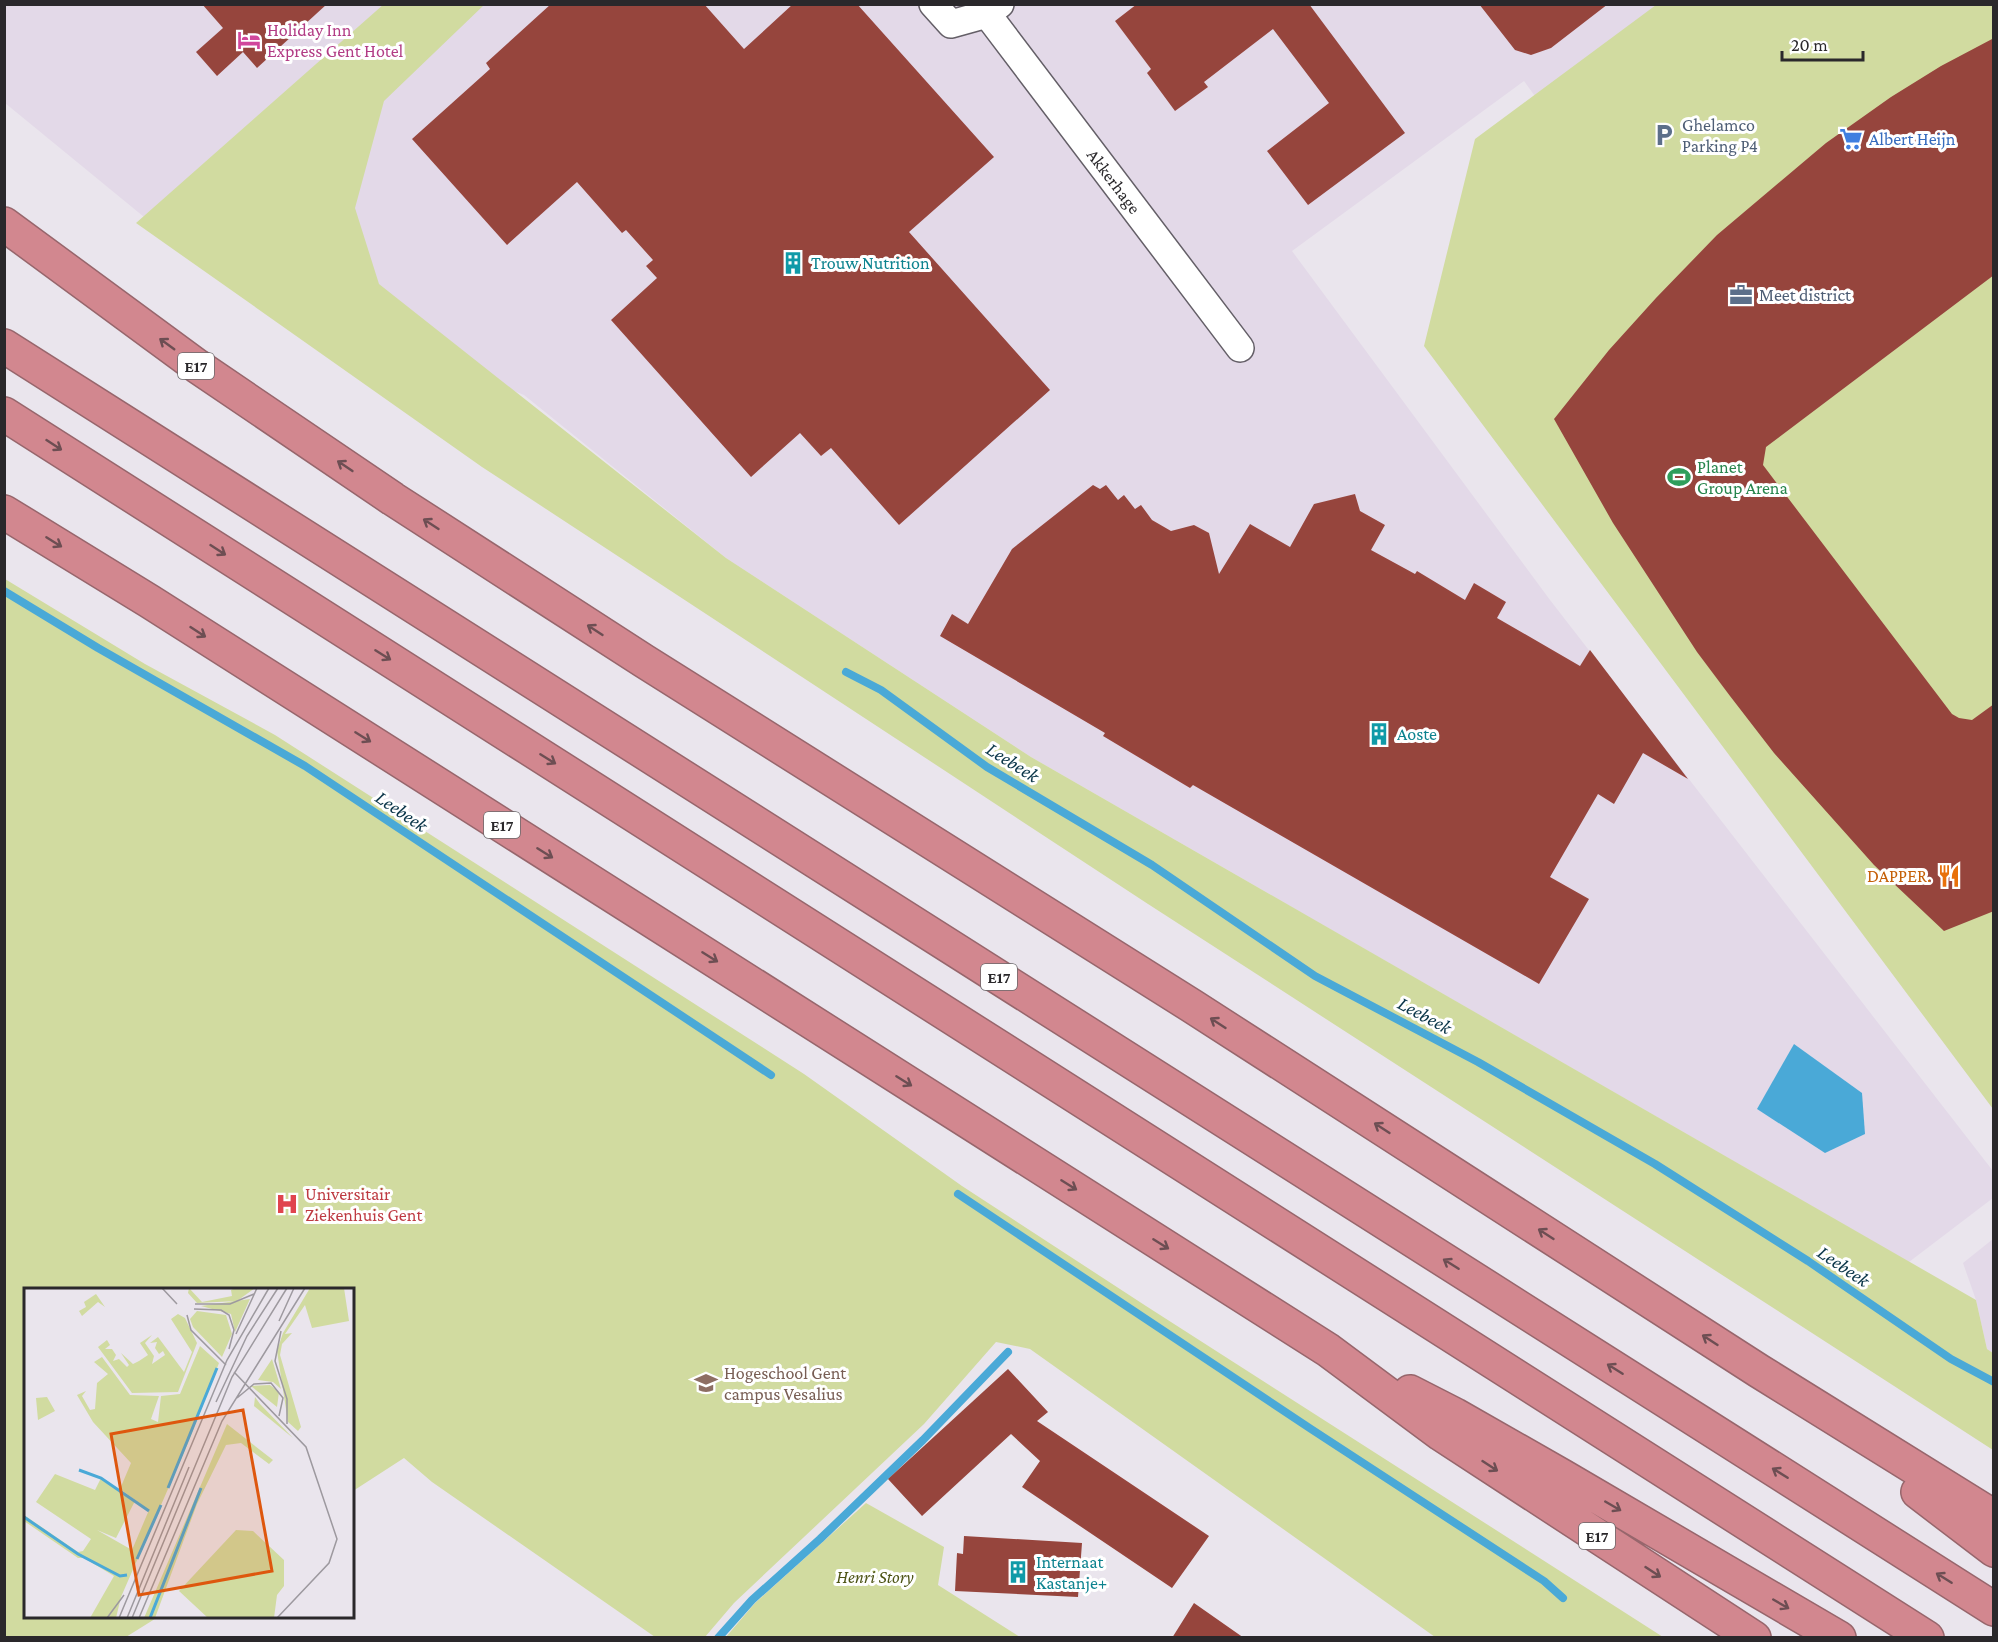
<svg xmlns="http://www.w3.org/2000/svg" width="1998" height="1642" viewBox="0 0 1998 1642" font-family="'Crimson Pro',serif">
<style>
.built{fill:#e3d9e8}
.green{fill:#d1dba0}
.water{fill:#4aa9d7}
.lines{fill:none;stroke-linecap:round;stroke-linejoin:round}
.stream{stroke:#4aa9d7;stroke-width:8}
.building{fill:#96453d}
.street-casing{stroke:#645f67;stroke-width:30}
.highway-casing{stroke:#97666c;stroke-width:36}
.street{stroke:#fff;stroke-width:27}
.highway{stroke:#d2878f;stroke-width:33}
.oneway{stroke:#6d4e53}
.labels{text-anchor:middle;stroke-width:6;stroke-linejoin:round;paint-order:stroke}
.shield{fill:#fff;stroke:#6a686b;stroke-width:1.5}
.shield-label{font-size:16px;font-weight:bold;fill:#2a282b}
.hotel-label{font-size:18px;fill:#b23c85;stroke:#fff;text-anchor:start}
.service-label{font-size:18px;fill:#4e5e75;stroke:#fff;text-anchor:start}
.shop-label{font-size:18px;fill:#366cbe;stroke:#fff;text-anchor:start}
.street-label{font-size:18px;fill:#2a282b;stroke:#fff}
.culture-label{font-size:18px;fill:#0d838f;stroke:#fff;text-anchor:start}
.leisure-label{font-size:18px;fill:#27864d;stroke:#fff;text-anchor:start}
.food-label{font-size:18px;fill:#c56008;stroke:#fff;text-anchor:end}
.health-label{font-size:18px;fill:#be3a42;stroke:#fff;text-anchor:start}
.education-label{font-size:18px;fill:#785e54;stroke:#fff;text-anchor:start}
.park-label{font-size:18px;font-style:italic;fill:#4c5314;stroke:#fff}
.water-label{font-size:20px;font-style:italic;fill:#0b3649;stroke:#fff}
.inset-river{fill:none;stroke:#4aa9d7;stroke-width:3}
.inset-road{fill:none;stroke:#9d999f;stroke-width:1.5}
.view{fill:#de570e;fill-opacity:0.15;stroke:#de570e;stroke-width:3}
.inset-edge{fill:none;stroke:#2a282b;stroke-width:3}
</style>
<rect width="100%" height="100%" fill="#eae5ed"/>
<path class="built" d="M4,5H1713L1558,128L1524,81L1292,251L1550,600L1993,1171V1198L1909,1262L1031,757L726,558L524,395L199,262L5,103Z
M1993,1239V1353L1987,1349L1976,1300L1963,1263Z"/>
<path class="green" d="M384,4L484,5L384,101L355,208L379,284L726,558L1031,757L1976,1300L1987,1349L1993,1353V1450L1148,904L482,467L136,223Z
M1656,5H1993V1109L1424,346L1475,139Z
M5,579L145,664L275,735L804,1074L962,1186L1146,1306L1663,1637H1435L1030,1349L996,1342L924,1424L734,1603L705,1637H655L432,1482L404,1458L353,1491L352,1290H26V1616L158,1617L126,1637H5Z
M866,1503L944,1547L938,1585L1020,1637H726L755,1603Z"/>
<path class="water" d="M1794,1044L1862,1093L1865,1134L1825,1153L1757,1109Z"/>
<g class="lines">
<path class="stream" d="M4,591L98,648L305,766L771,1075
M846,672L881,690L987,767L1152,865L1315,976L1478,1062L1655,1164L1808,1261L1951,1359L1994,1382
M958,1194L1311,1429L1544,1581L1563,1598
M718,1638L752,1600L820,1539L923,1440L1008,1352"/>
</g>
<path class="building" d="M202,4H327L257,68L243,52L217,76L196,52L223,28Z
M551,4H704L744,49L793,4H857L994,157L909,232L1050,390L899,525L831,448L821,456L800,433L751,477L611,320L657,278L646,266L653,260L626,230L622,233L577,182L507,245L412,139L490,69L486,63Z
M1137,4H1309L1405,133L1308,205L1267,151L1329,103L1273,29L1204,82L1208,87L1175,111L1147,73L1151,69L1115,21Z
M1479,4H1608L1551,48L1531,55L1515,50Z
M1994,38V275L1766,447L1763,465L1952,714L1959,718L1972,720L1994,704V911L1944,931L1874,865L1774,753L1730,696L1697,652L1613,523L1554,419L1609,350L1656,298L1717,235L1826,143L1891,97L1941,66Z
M1093,485L1100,489L1106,485L1118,500L1124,495L1135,509L1141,505L1152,520L1171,531L1194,525L1209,533L1219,574L1250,524L1290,547L1314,504L1355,494L1360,511L1385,525L1371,550L1415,574L1417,571L1465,600L1474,583L1506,602L1497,618L1580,666L1590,650L1688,779L1643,753L1614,804L1598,794L1550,877L1589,899L1539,984L1193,785L1190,788L1103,736L1105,733L940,636L952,614L968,624L1012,549Z
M1008,1369L1048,1412L1037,1421L1209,1536L1172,1588L1022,1487L1040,1461L1011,1434L922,1516L888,1479Z
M964,1536L1082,1543L1078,1597L955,1591L957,1553L963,1554Z
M1194,1603L1244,1638H1172Z"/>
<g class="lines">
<g class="street-casing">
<g id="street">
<path d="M933,4L951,24L987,14L1000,4"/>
<path id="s1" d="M987,14L1240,348"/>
</g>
</g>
<g class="highway-casing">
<path id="highway" d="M4,224L197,366L393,499L644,661L1192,1006L1759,1371L1994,1517
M4,346L1994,1609
M4,414L1927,1638
M4,512L149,601L1328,1350L1441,1434L1754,1638
M1410,1392L1455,1415L1562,1476L1839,1638
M1918,1492L1994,1550"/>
</g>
<use href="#street" class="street"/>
<use href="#highway" class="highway"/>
</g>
<defs><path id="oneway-shaft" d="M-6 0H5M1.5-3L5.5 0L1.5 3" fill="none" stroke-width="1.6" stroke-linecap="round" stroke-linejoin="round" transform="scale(1.5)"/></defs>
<g class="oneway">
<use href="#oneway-shaft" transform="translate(167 344) rotate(-144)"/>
<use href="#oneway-shaft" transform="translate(54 445) rotate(33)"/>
<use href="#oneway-shaft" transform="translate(345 466) rotate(-146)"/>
<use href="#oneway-shaft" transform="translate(431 524) rotate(-147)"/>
<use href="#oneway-shaft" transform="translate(54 542) rotate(32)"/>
<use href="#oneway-shaft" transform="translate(218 550) rotate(33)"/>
<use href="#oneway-shaft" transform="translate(595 630) rotate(-147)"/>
<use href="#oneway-shaft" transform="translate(198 632) rotate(33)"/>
<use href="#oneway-shaft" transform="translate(383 655) rotate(32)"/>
<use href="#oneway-shaft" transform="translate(363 737) rotate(32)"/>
<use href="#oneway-shaft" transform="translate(548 759) rotate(32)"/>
<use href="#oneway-shaft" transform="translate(545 853) rotate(32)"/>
<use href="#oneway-shaft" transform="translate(710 957) rotate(32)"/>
<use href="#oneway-shaft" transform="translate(1218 1023) rotate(-147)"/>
<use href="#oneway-shaft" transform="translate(904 1081) rotate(32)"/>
<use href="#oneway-shaft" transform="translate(1382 1128) rotate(-147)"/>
<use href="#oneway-shaft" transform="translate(1069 1185) rotate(32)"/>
<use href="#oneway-shaft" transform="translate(1546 1234) rotate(-147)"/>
<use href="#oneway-shaft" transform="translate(1161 1244) rotate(32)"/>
<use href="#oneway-shaft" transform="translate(1451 1264) rotate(-148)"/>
<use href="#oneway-shaft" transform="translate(1710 1340) rotate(-147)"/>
<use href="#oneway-shaft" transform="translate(1615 1369) rotate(-148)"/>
<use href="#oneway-shaft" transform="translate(1490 1466) rotate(33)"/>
<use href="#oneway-shaft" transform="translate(1780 1473) rotate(-148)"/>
<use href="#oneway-shaft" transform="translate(1613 1506) rotate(30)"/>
<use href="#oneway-shaft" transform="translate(1653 1572) rotate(33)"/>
<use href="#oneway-shaft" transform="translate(1944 1578) rotate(-148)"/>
<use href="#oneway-shaft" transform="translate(1781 1604) rotate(30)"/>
</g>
<defs>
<g id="hotel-bare" transform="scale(1.8)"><path d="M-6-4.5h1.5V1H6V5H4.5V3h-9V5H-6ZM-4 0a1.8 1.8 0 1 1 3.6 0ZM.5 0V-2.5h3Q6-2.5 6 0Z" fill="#d1479c" stroke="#fff" stroke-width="2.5" paint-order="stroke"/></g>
<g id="parking-bare" transform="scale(1.8)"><path d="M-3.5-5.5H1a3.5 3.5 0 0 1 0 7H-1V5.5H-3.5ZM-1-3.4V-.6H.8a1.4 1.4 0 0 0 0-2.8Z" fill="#5c6f8a" stroke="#fff" stroke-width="2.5" paint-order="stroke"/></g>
<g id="supermarket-bare" transform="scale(1.8)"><path d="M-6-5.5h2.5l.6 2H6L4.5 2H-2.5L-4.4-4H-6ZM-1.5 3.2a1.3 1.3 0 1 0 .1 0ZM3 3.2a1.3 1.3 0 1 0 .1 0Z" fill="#3f7fe0" stroke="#fff" stroke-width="2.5" paint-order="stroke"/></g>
<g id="building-bare" transform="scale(1.8)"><path d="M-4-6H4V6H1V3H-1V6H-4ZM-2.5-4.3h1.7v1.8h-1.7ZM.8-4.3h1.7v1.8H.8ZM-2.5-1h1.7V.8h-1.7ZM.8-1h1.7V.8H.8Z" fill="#0f9aa8" stroke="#fff" stroke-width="2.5" paint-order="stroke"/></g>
<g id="office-bare" transform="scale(1.8)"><path d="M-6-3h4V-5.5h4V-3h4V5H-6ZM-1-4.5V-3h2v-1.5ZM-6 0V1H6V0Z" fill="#5c6f8a" stroke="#fff" stroke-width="2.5" paint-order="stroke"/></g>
<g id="stadium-bare" transform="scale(1.8)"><path d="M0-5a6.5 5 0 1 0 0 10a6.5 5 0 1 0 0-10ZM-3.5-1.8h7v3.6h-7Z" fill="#2e9e5b" stroke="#fff" stroke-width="2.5" paint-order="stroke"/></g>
<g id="restaurant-bare" transform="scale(1.8)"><path d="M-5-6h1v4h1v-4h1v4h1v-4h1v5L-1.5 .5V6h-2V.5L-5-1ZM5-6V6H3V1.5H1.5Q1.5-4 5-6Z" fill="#e8710a" stroke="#fff" stroke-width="2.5" paint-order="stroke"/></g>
<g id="hospital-bare" transform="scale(1.8)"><path d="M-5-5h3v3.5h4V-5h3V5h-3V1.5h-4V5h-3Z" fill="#e0444e" stroke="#fff" stroke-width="2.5" paint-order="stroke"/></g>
<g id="university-bare" transform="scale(1.8)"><path d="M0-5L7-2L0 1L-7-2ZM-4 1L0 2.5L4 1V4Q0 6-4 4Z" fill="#8d6e63" stroke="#fff" stroke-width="2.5" paint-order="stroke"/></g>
</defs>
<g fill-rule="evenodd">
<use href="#hotel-bare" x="249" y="40"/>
<use href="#parking-bare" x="1664" y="135"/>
<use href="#supermarket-bare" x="1851" y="139"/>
<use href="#building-bare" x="793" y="263"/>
<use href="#office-bare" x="1741" y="295"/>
<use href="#stadium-bare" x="1679" y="477"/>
<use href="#building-bare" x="1379" y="734"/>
<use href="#restaurant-bare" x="1949" y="876"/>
<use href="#hospital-bare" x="287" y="1204"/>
<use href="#university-bare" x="706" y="1383"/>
<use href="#building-bare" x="1018" y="1572"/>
</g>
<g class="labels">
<g class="shield">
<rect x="178" y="353" width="36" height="26" rx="4.5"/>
<rect x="484" y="812" width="36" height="26" rx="4.5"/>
<rect x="981" y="964" width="36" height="26" rx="4.5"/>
<rect x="1579" y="1523" width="36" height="26" rx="4.5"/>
</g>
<g class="shield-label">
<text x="196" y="372">E17</text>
<text x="502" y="831">E17</text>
<text x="999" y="983">E17</text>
<text x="1597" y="1542">E17</text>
</g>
<g class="hotel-label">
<text x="267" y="36">Holiday Inn<tspan x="267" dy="21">Express Gent Hotel</tspan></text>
</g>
<g class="service-label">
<text x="1682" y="131">Ghelamco<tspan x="1682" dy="21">Parking P4</tspan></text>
<text x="1759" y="301">Meet district</text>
</g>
<g class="shop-label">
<text x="1869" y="145">Albert Heijn</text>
</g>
<g class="street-label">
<text dy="6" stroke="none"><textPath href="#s1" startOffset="210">Akkerhage</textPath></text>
</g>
<g class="culture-label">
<text x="811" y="269">Trouw Nutrition</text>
<text x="1397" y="740">Aoste</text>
<text x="1036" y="1568">Internaat<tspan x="1036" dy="21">Kastanje+</tspan></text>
</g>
<g class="leisure-label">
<text x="1697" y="473">Planet<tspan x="1697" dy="21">Group Arena</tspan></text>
</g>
<g class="food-label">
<text x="1931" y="882">DAPPER.</text>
</g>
<g class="health-label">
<text x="305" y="1200">Universitair<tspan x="305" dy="21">Ziekenhuis Gent</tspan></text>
</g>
<g class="education-label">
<text x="724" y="1379">Hogeschool Gent<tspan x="724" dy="21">campus Vesalius</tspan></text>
</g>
<g class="park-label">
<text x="875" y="1583">Henri Story</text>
</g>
<g class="water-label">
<text transform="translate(1013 762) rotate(32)" y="7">Leebeek</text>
<text transform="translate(402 811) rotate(34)" y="7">Leebeek</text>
<text transform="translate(1425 1015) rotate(28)" y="7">Leebeek</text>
<text transform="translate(1844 1266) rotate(34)" y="7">Leebeek</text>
</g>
</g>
<g transform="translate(24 1288)">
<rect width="330" height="330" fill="#eae5ed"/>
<path d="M165,0L178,14L208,8L207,2L211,0H231L213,13L173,15L164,5ZM286,0H320L325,33L288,40L281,17L261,46L268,45L258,56L256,67L277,139L274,143L264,134L253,63L259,45ZM72,6L81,19L74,14L58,28L55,23L62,19L60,14ZM226,11L211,44L207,26L177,18ZM173,23L202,27L208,46L198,69L169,39L166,31ZM154,26L161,30L173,55L154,104L108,105L74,59L83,52L86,57L81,61H88L92,67L89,73L95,71L103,79L105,77L97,65L109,76L115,73L124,67L116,55L128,47L121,55L130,68L128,76L141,67L139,63L135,66L131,60L133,54L126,55L134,49L160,84L168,64L147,31ZM176,58L195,75L164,155L97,309L92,330H66L90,288L60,270H54L0,233V227L54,264L59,263L67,251L12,214L31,186L71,202L77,190L111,213L92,250L73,242L108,262L125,222L96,201L107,175L69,134L53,107L62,103L58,108L66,122L71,121L73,95L84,86L70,74L78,69L106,107L135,108L127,131L134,134L137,108L156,106ZM248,71L257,101L249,94L234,92ZM246,97L255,104L253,119L227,98ZM23,109L31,123L14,132L12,110ZM231,109L236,116L269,150L230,118ZM203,136L249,172L245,176L217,155L202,157L173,216L131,330H120ZM212,242L229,243L260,272V298L253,307L250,330H184L155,303Z" fill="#d1dba0"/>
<path class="inset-river" d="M55,182L77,190L125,223M144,200L193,80M0,229L54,266L96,288L103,287M113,271L137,217M126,330L177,200"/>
<path class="inset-road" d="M138,0L153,16M171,16H206L230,6M170,21L197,22L205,27L210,42L205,61M163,27L167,42L202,77M255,33L270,0M257,43L251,73L263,111V136M212,46L233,0M210,84L282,159L313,251L305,275L253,330M213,110L230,96L247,95L259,110L255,128M192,114L223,48L254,0M83,330L100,307M95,330L203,72L245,0M103,330L165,179M108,330L208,89L263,0M115,330L198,133L281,0"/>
<path class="view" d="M219,122L248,283L115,307L87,146Z"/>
<rect width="330" height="330" class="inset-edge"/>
</g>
<rect width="1998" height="1642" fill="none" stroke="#2a282b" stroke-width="12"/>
<path d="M1782 51v9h81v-9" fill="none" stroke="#2a282b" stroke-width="3"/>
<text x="1791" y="51" font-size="18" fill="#2a282b" stroke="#ffffff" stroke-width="4.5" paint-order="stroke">20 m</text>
</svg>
